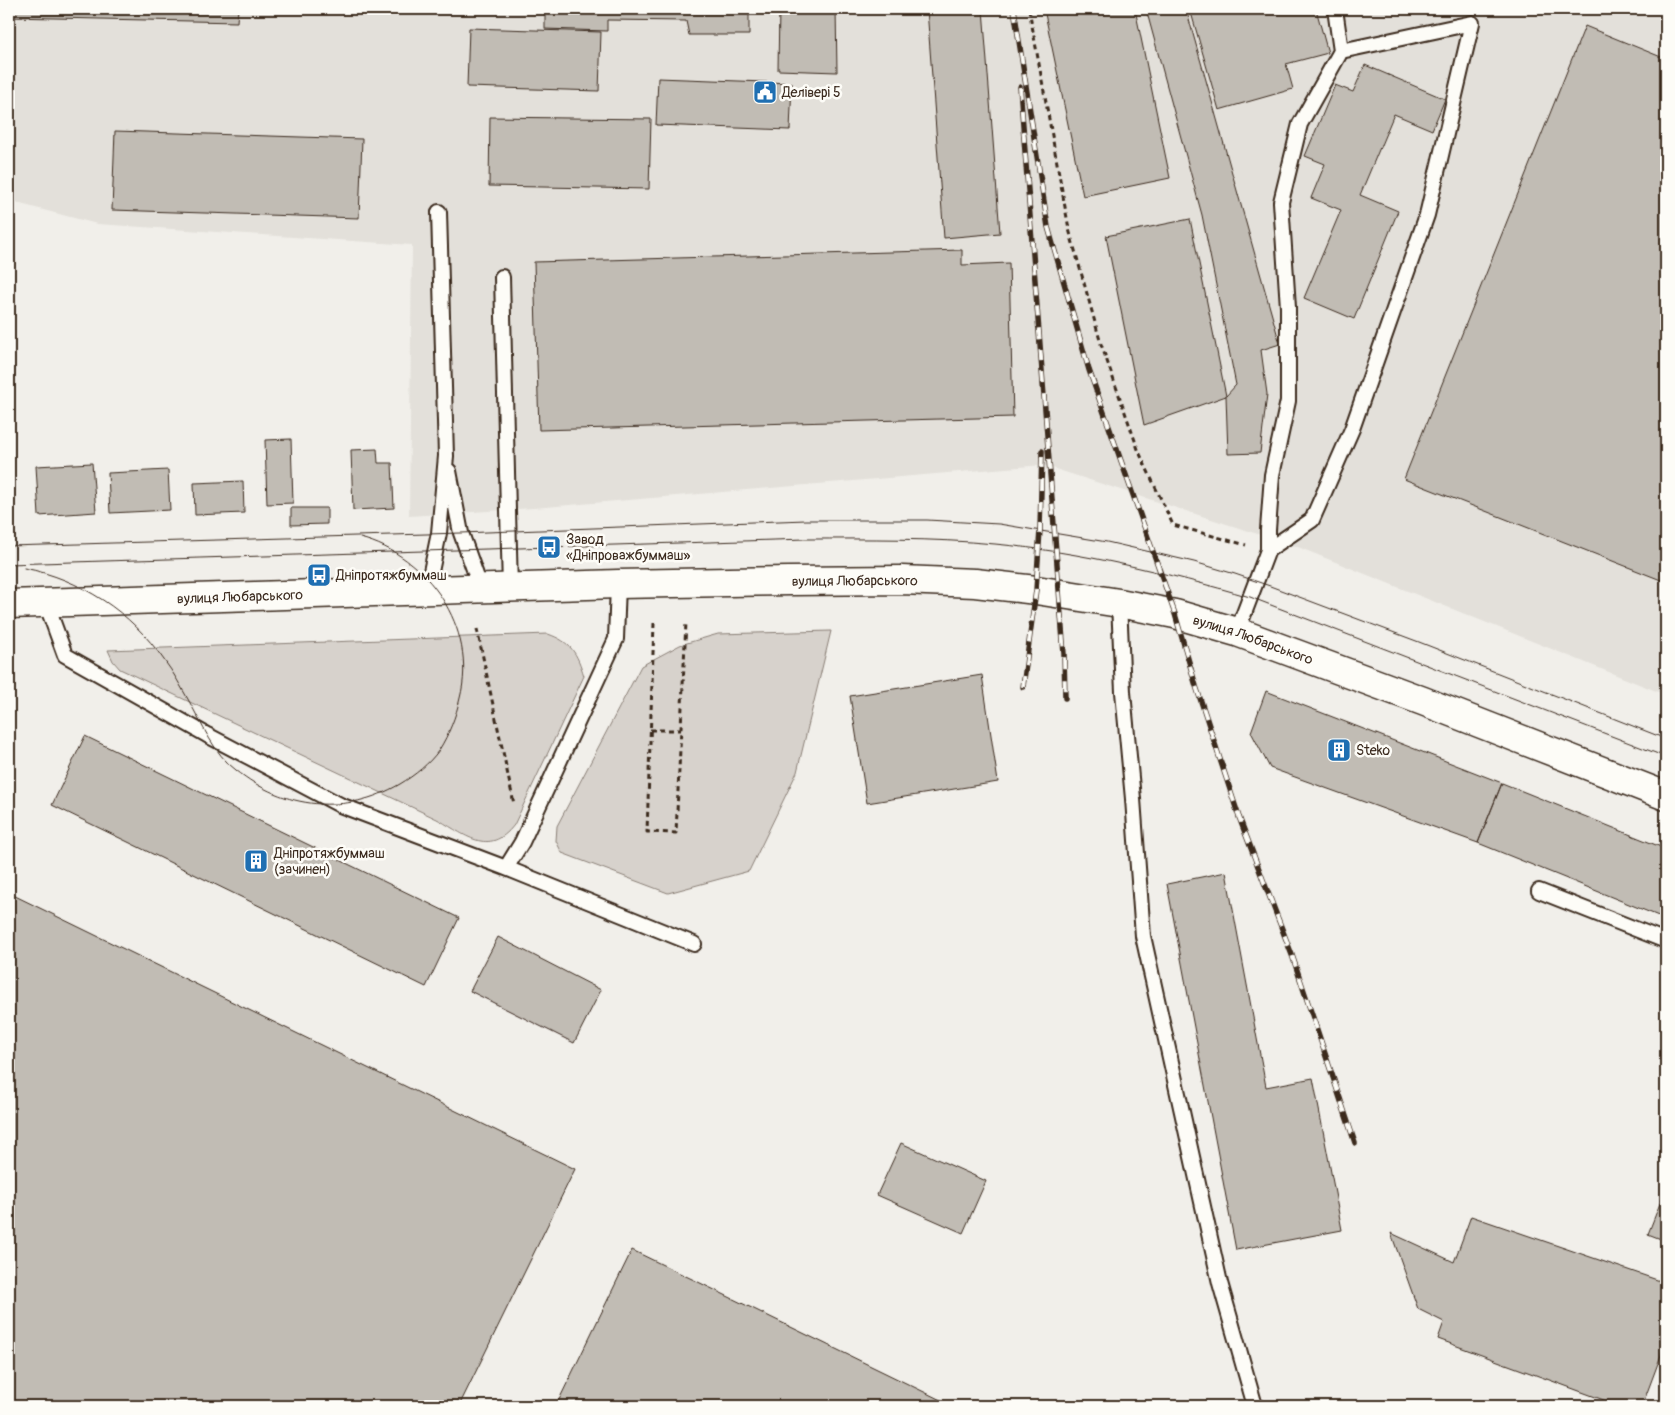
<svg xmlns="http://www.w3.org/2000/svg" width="1675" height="1415" viewBox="0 0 1675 1415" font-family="Pangolin,sans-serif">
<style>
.built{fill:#e3e0da}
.green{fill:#d7d2cc;stroke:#897e75}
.building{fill:#c1bcb4;stroke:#3b2a1e}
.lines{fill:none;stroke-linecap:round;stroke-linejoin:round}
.lane-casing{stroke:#3b2a1e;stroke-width:18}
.secondary-casing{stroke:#3b2a1e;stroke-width:31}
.path{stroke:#3b2a1e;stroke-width:3;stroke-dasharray:5 4;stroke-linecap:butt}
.lane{stroke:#fdfcf7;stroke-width:14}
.secondary{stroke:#fdfcf7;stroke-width:28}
.tram{stroke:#3b2a1e;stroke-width:1}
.rail-casing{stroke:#3b2a1e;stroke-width:5.5}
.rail{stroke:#fdfcf7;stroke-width:4;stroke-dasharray:11;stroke-linecap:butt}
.labels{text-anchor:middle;stroke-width:5;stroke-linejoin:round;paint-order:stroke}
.poi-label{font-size:14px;fill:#3b2a1e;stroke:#fdfcf7;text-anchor:start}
.street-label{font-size:14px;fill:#3b2a1e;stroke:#fdfcf7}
</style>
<rect width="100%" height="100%" fill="#f1efea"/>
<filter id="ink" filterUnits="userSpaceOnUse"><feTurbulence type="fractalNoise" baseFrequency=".02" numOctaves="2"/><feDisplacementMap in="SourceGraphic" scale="10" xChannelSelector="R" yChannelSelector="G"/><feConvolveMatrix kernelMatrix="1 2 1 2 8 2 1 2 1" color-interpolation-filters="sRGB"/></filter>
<g filter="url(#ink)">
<path class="built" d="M9,9H1666V695L1298,547L1043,465L534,508L409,516L412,245L97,224L9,201Z"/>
<path class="green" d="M831,631L797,772L749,871L668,893L562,853L556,841L557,826L641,666L680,645L718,634Z
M548,634C571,642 577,653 584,676L514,825C489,858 464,834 437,819L120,669L113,661L108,650Z"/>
<path class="building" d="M9,9H238L237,22L9,17Z
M545,9H749V35H689L686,21L607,20V31L545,29Z
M779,9H836L837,72L778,70Z
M927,9H983L1000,233L944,238Z
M1044,9H1135L1170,178L1083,196Z
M1146,9H1186L1280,344L1261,350L1267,394L1260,453L1228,454L1226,396L1236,385L1202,215Z
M1190,9H1316L1328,53L1286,64L1293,89L1219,110Z
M1585,26L1666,59V582L1404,479Z
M469,28L601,32L599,91L467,87Z
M1365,65L1445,99L1432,130L1394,114L1360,195L1398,211L1354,319L1304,298L1341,210L1311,198L1325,164L1305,156L1335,85L1353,92Z
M658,78L792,83L790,130L656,125Z
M490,117L651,119L649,189L489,186Z
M115,131L362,139L359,218L112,210Z
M1190,219L1226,396L1144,425L1106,236Z
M962,250V265L1009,263L1013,417L539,430L534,262Z
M291,439L293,503L267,504L265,440Z
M377,449L378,463H392L394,508L353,510L351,450Z
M92,463L96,512L39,516L36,466Z
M168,470L170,510L110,513L108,473Z
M9,474L12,516L9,517Z
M243,481L244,513L195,515L194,483Z
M291,508H327V524L291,525Z
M982,675L998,782L867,803L850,696Z
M1266,691L1502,783L1478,843L1270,768L1251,732Z
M85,736L459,918L426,987L52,805Z
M1502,783L1666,849V919L1478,843Z
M1226,872L1266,1087L1313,1078L1342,1230L1236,1250L1167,884Z
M9,893L575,1169L459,1406H9Z
M498,937L601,990L574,1043L470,991Z
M901,1143L986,1181L963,1233L877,1195Z
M1666,1188V1241L1648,1234Z
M1471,1216L1666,1283V1342L1642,1406H1620L1438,1339L1444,1322L1418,1309L1391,1233L1454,1262Z
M632,1250L723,1294L953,1406H556Z"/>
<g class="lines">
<g class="lane-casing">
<path id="lane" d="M502,277L510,588
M449,471L461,533L481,589
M1268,550V530L1272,475L1288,401V307L1281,202L1300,124L1341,51L1335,9
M427,591L439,533L446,456L439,212
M46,603L65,655L207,735L340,805L506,868L522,842L616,639L618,584
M1119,603L1123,692L1133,799L1143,936L1220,1283L1255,1406
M1237,632L1268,550L1312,520L1352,429L1427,215L1472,23L1341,51
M506,868L694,944
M1539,891L1666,941"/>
</g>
<g class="secondary-casing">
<g id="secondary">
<path id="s1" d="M9,604L618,584L790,581L902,580L975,583L1036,590L1119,603L1175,614L1237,632L1423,701L1666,796"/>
</g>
</g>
<path class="path" d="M1029,9L1069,229L1101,344L1139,452L1173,525L1246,545
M654,623L647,832L676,833L686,622
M477,629L514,804
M650,730H681"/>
<use href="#lane" class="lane"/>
<use href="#secondary" class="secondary"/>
<path class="tram" d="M9,546L461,533L806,520H927L999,524L1107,542L1194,562L1235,574L1270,586L1419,642L1666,739
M9,564L806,539C869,539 932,538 995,544C1082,552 1167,573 1250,597L1666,757
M24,568C81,579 131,612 164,660C174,673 181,687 189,701C202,724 214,754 236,770C284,809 346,816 400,784C415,775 429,764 439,750C449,734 456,716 460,698C478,629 428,555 360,538"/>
<g class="rail-casing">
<path id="rail" d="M1014,9L1048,227L1089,370L1175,614L1196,686L1239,817L1292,955L1355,1143
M1020,87L1064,654L1065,698
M1023,687L1036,590L1040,530L1042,451"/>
</g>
<use href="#rail" class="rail"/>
</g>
</g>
<defs>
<g id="civic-square" transform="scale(1.25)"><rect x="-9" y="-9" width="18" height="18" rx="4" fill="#1f6fb2" stroke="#fdfcf7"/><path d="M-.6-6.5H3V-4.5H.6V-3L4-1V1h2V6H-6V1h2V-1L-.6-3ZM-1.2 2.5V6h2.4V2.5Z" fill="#fff"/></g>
<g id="bus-square" transform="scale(1.25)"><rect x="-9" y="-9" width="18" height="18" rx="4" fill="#1f6fb2" stroke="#fdfcf7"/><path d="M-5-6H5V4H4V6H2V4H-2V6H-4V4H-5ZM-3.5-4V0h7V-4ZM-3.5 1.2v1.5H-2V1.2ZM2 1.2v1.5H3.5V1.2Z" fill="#fff"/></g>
<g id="building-square" transform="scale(1.25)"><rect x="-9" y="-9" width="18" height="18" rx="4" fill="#1f6fb2" stroke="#fdfcf7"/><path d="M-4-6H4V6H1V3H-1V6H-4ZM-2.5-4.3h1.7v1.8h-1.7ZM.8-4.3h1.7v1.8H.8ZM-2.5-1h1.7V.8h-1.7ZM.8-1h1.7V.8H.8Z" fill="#fff"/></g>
</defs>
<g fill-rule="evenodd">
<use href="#civic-square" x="765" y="92"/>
<use href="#bus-square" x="549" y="547"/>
<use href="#bus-square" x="319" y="575"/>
<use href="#building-square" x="1339" y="750"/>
<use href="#building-square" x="256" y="861"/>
</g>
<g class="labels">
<g class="poi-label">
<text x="782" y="97">Делівері 5</text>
<text x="566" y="544">Завод<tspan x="566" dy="16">«Дніпроважбуммаш»</tspan></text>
<text x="336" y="580">Дніпротяжбуммаш</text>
<text x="1356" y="755">Steko</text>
<text x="274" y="858">Дніпротяжбуммаш<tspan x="274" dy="16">(зачинен)</tspan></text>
</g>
<g class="street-label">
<text dy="5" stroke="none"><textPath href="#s1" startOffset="846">вулиця Любарського</textPath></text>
<text dy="5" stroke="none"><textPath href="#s1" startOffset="231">вулиця Любарського</textPath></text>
<text dy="5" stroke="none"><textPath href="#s1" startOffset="1251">вулиця Любарського</textPath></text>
</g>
</g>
<rect width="1675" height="1415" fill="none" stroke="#fdfcf7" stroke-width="30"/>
<rect x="15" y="15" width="1645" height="1385" fill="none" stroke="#3b2a1e" stroke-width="2" filter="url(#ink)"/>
</svg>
